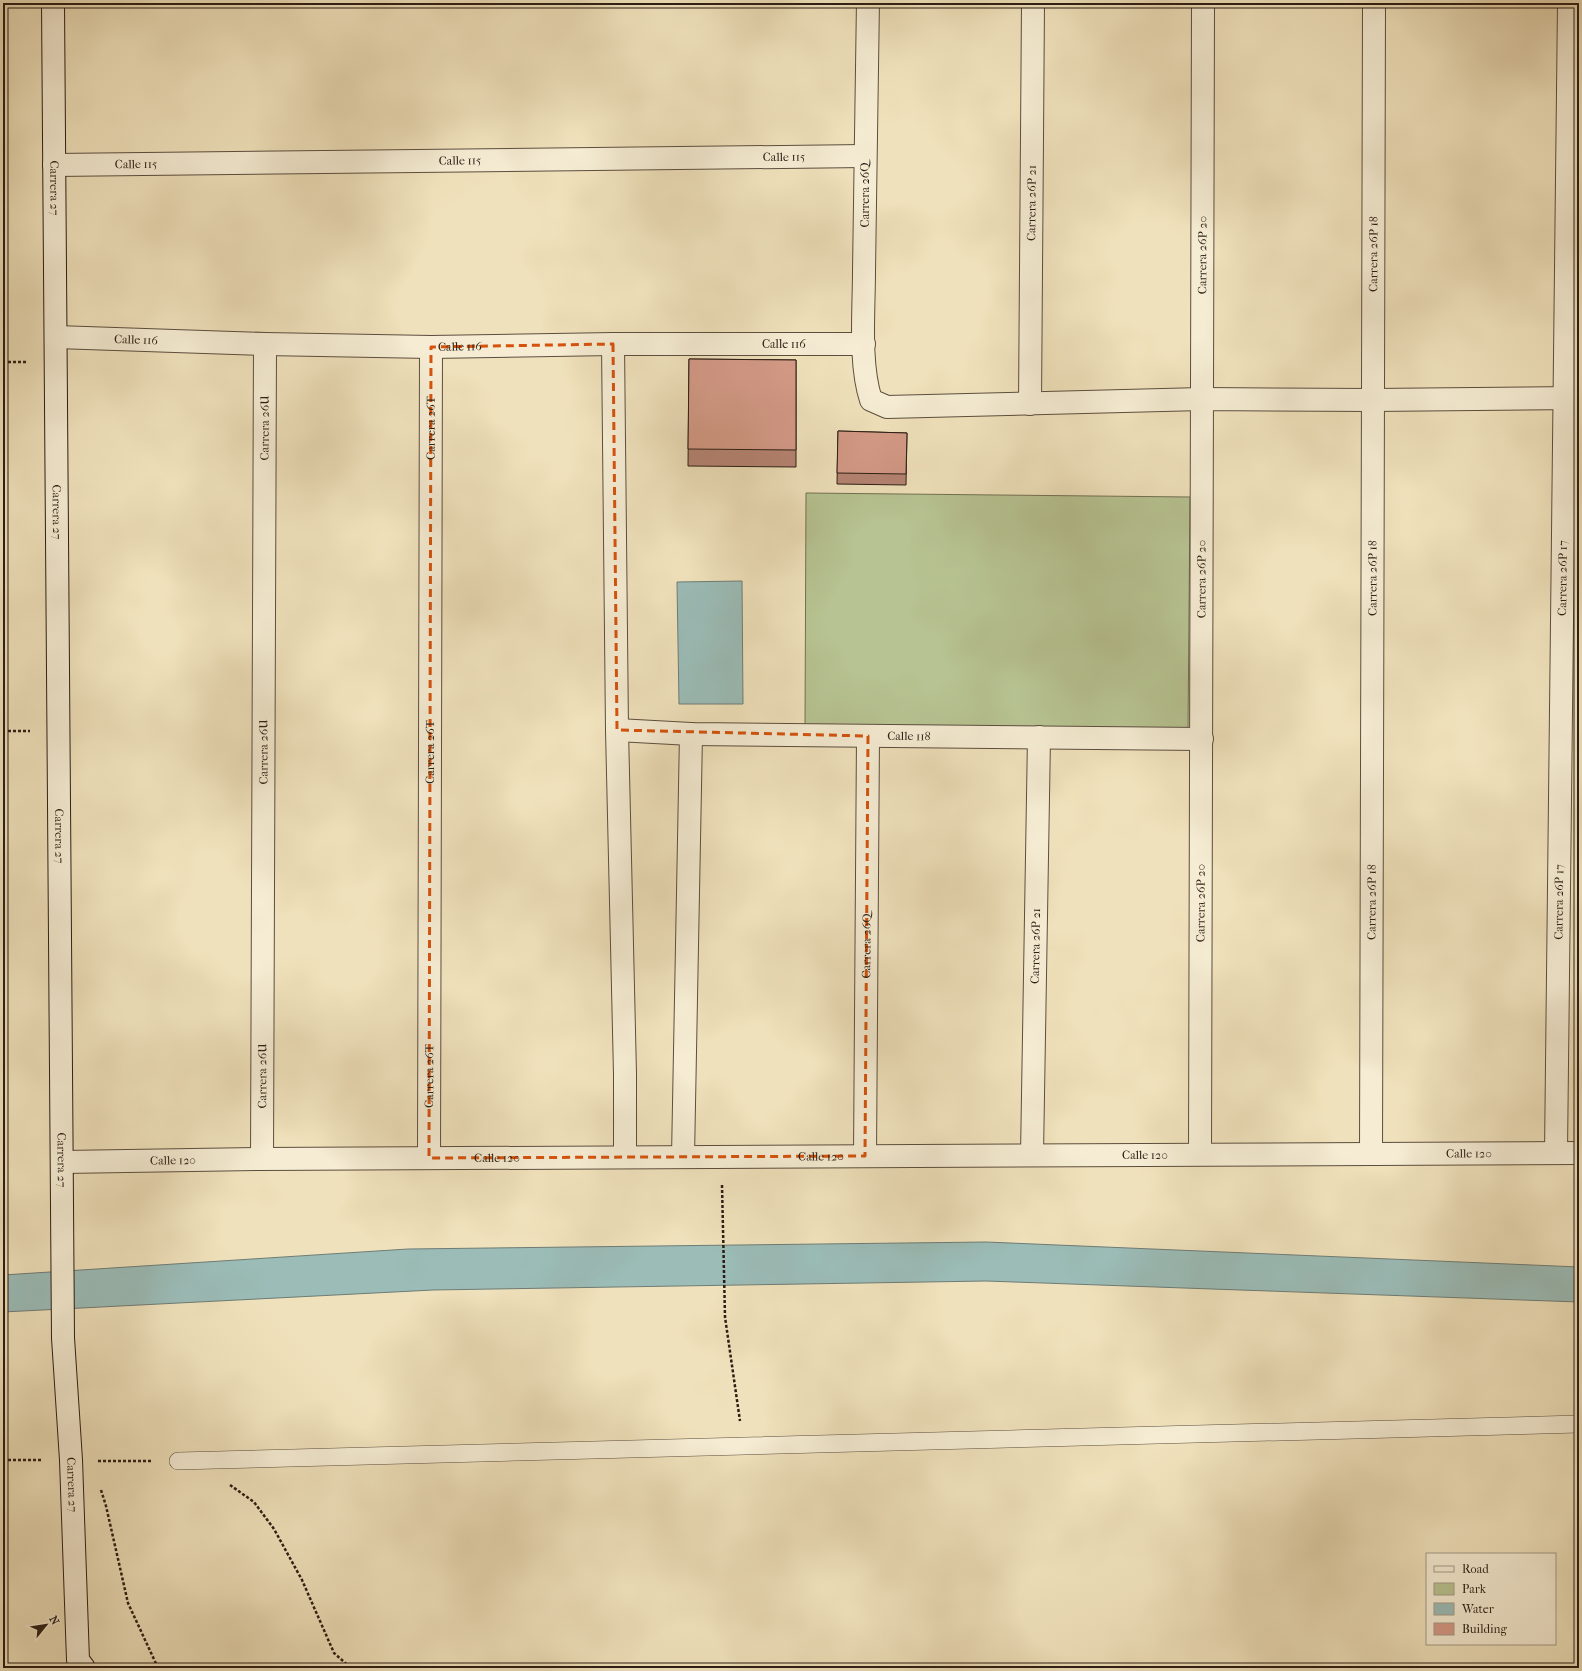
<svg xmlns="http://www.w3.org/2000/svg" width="1582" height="1671" viewBox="0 0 1582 1671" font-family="'IM FELL French Canon',serif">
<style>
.green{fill:#b7c392;stroke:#717053}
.water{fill:#9bbcb7;stroke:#6e7c76}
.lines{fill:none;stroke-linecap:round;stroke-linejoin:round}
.lane-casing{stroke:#5c4e3e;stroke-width:18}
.street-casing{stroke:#5c4e3e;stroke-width:24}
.secondary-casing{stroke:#2b1d14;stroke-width:24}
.path{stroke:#2b1d14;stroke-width:2.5;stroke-dasharray:3 2;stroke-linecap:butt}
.lane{stroke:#f5ecd3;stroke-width:17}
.street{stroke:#f5ecd3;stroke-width:22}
.secondary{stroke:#f5ecd3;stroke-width:22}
.wall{fill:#b68474;stroke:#2b1d14}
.building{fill:#d49a87;stroke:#2b1d14}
.marked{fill:none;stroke:#d5530d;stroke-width:3;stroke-dasharray:8 5;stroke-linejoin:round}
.labels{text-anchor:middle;stroke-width:3;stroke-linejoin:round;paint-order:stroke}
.street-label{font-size:12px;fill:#2b1d14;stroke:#f5ecd3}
</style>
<rect width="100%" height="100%" fill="#efe1bb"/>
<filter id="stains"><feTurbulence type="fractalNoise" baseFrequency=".005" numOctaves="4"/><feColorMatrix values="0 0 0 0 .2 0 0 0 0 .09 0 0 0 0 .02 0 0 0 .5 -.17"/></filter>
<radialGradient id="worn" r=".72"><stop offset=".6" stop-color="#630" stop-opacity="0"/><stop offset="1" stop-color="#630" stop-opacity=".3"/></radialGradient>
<path class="green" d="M806,493L1190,497L1188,731L805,726Z"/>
<path class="water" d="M742,581L743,704H679L677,582Z
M986,1242L1579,1267V1302L986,1281L433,1290L3,1312V1275L408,1249Z"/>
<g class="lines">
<g class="lane-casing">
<path id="lane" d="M178,1461L1579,1424"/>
</g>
<g class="street-casing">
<g id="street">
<path d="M868,3C866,92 865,181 864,271C864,310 859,364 871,400L887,407L1202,399L1373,400L1578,398"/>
<path id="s1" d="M54,165L865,156"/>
<path id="s2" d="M56,337L265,344L431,347L613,344H864"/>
<path d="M613,344L617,730L625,1074V1157"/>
<path id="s3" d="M1030,404L1033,3"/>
<path id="s4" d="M617,730L691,734L1202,739"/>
<path id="s5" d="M1371,1153L1374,3"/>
<path id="s6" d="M1556,1153L1569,3"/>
<path id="s7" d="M1200,1154L1203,3"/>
<path id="s8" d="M1032,1155L1039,737"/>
<path id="s9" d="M865,1156L868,736"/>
<path d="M683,1157L691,734"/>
<path id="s10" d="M429,1158L431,347"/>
<path id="s11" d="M262,1159L265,344"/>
<path id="s12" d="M63,1162L262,1159L1579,1153"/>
</g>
</g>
<g class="secondary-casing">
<g id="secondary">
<path id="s13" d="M53,3L63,1338L71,1460L78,1660L84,1668"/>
</g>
</g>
<path class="path" d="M3,362H28
M3,731H30
M722,1185L725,1317L740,1421
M3,1460H43
M98,1461H153
M230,1485L254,1502L274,1529L302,1580L334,1653L351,1668
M101,1490L106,1506L128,1603L158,1668"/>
<use href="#lane" class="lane"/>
<use href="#street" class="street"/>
<use href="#secondary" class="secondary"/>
</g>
<path class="wall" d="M689,359L796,360V467L688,466Z
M838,431L907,433L906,485L837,484Z"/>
<path class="building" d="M689,359L796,360V450L688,449Z
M838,431L907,433L906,474L837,473Z"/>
<path class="marked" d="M613,344L617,730L868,736L865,1156L429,1158L431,347Z"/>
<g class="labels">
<g class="street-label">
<text dy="4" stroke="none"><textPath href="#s1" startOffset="730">Calle 115</textPath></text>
<text dy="4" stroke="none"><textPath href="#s1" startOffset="406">Calle 115</textPath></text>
<text dy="4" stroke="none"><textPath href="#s1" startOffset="82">Calle 115</textPath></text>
<text dy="4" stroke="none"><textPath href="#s13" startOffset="185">Carrera 27</textPath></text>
<text transform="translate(865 195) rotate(-90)" y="4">Carrera 26Q</text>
<text dy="4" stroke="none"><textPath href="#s3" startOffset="201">Carrera 26P 21</textPath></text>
<text dy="4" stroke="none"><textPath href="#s5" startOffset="899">Carrera 26P 18</textPath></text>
<text dy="4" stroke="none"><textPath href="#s7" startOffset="899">Carrera 26P 20</textPath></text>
<text dy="4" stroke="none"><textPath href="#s2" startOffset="80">Calle 116</textPath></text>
<text dy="4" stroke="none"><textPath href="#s2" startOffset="728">Calle 116</textPath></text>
<text dy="4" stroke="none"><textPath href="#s2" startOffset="404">Calle 116</textPath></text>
<text dy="4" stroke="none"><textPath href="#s11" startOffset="731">Carrera 26U</textPath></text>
<text dy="4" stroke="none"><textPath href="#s10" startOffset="730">Carrera 26T</textPath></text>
<text dy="4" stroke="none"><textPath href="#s13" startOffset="509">Carrera 27</textPath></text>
<text dy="4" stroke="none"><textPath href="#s5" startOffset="575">Carrera 26P 18</textPath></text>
<text dy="4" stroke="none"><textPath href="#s6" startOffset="575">Carrera 26P 17</textPath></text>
<text dy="4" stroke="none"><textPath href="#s7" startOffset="575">Carrera 26P 20</textPath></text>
<text dy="4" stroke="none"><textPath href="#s4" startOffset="292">Calle 118</textPath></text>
<text dy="4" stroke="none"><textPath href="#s11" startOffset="407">Carrera 26U</textPath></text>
<text dy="4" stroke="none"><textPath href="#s10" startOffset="406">Carrera 26T</textPath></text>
<text dy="4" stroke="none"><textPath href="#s13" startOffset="833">Carrera 27</textPath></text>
<text dy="4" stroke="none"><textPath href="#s5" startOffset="251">Carrera 26P 18</textPath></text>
<text dy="4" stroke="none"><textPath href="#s6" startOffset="251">Carrera 26P 17</textPath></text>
<text dy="4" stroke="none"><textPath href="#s7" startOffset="251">Carrera 26P 20</textPath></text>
<text dy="4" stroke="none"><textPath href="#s9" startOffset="210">Carrera 26Q</textPath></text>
<text dy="4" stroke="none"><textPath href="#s8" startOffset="209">Carrera 26P 21</textPath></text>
<text dy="4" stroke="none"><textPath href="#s11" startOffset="83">Carrera 26U</textPath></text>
<text dy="4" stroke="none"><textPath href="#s10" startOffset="82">Carrera 26T</textPath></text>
<text dy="4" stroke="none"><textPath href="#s12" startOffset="1406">Calle 120</textPath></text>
<text dy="4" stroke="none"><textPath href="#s12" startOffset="1082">Calle 120</textPath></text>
<text dy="4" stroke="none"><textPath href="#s12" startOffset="758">Calle 120</textPath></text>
<text dy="4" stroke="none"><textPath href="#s12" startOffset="434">Calle 120</textPath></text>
<text dy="4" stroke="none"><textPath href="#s13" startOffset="1157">Carrera 27</textPath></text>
<text dy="4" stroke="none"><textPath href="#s12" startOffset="110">Calle 120</textPath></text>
<text dy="4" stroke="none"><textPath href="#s13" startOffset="1482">Carrera 27</textPath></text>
</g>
</g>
<rect width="1582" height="1671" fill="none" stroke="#efe1bb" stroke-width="16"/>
<rect x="4" y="4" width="1574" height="1663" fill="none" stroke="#2b1d14" stroke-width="2"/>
<rect x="8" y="8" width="1566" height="1655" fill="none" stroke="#2b1d14"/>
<rect x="1426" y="1553" width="130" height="92" fill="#f5ecd3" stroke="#a49987"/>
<rect x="1434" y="1566" width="20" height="6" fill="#f5ecd3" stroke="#a49987"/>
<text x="1462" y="1573" font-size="12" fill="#2b1d14">Road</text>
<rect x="1434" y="1583" width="20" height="12" fill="#b7c392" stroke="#a49987"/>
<text x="1462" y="1593" font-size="12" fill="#2b1d14">Park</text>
<rect x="1434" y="1603" width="20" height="12" fill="#9bbcb7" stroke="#a49987"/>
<text x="1462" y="1613" font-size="12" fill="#2b1d14">Water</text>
<rect x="1434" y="1623" width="20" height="12" fill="#d49a87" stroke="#a49987"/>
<text x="1462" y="1633" font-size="12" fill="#2b1d14">Building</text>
<g transform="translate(46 1625) rotate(60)" stroke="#f5ecd3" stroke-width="3" paint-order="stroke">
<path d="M0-3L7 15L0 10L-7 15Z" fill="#2b1d14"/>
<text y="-6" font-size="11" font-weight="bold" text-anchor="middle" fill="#2b1d14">N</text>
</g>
<rect width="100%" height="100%" filter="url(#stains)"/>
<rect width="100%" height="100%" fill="url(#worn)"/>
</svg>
